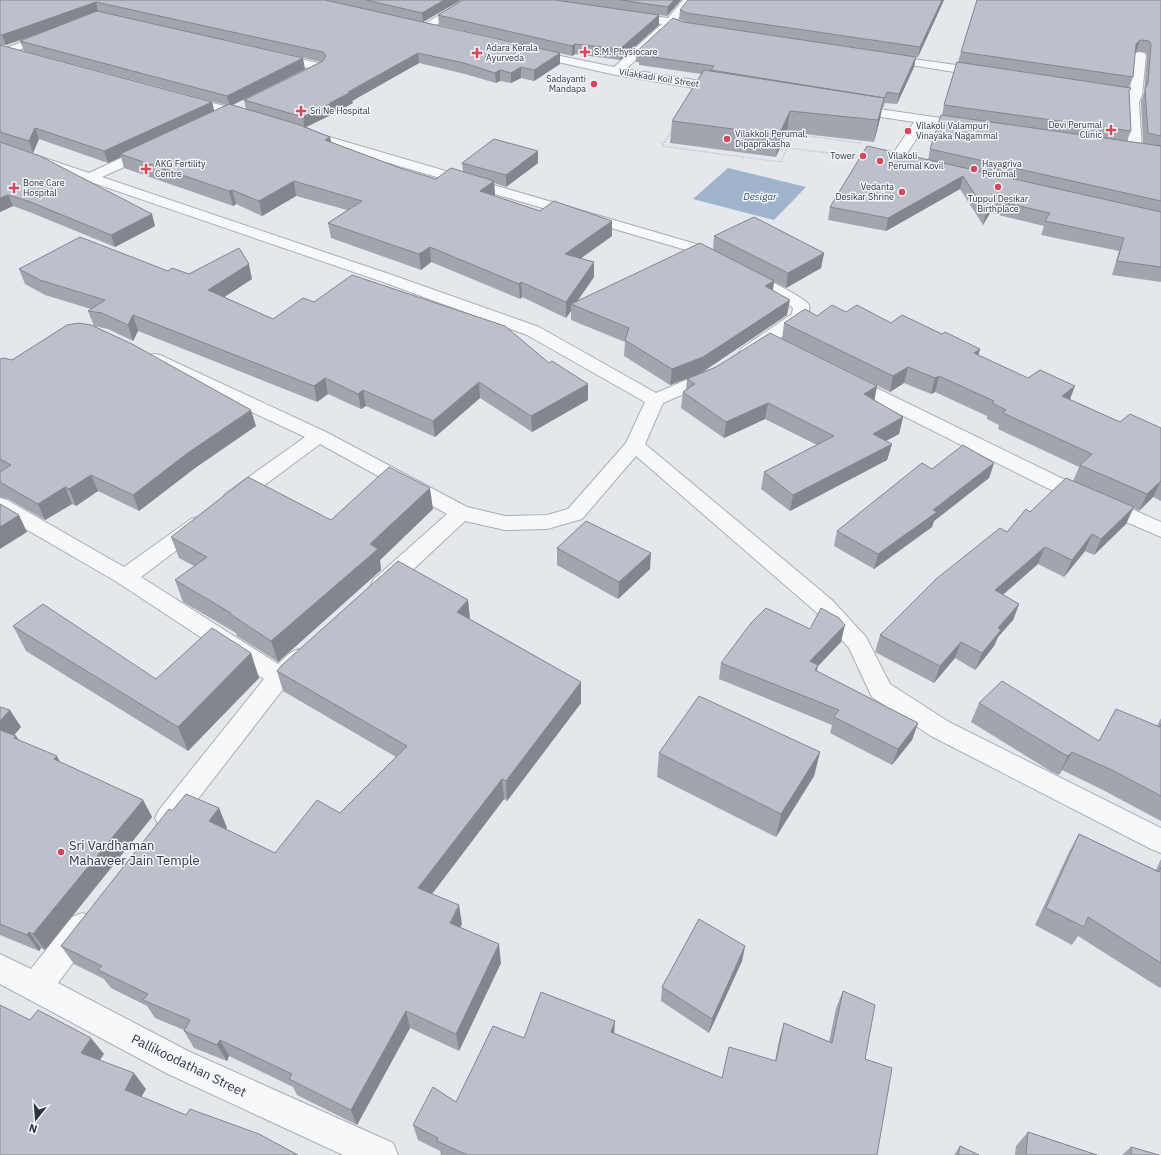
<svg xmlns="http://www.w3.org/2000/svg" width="1161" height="1155" viewBox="0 0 1161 1155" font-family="'IBM Plex Sans',sans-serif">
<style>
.water{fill:#9fb4cc}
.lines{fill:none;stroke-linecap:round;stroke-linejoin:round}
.minor-casing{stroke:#a9aeb7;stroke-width:2}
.path{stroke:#c2c5cb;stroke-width:1.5;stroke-dasharray:1.5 1.5;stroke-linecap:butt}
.minor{fill:#f7f8fa;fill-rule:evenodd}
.wall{fill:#a1a5ae;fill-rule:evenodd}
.shaded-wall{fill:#83868d}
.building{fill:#bbc0ca;stroke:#83868d}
.poi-dot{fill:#d1495b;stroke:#f4f6f9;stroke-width:1.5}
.labels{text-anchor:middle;stroke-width:3;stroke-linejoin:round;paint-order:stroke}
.far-poi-label{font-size:9px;fill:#2b3445;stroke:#f4f6f9;text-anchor:start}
.far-street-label{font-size:9px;fill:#2b3445;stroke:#f4f6f9}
.far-water-label{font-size:10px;font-style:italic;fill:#34527a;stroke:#f4f6f9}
.near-poi-label{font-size:13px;fill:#2b3445;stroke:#f4f6f9;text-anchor:start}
.near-street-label{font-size:13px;fill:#2b3445;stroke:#f4f6f9}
</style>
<rect width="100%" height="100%" fill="#e4e7ec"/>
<path class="water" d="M728,168L806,187L774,220L693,199Z"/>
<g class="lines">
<g class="minor-casing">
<path id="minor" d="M464,0H477L428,30L424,31L418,28Z
M683,0H694L677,20L685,24L702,27L704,29L702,31L683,30L672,26L626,69L725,85L729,86L731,89L729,92L725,93L616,75L531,56L527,55L525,53L527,51L531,50L614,67L662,24L624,18L623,16L624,14L628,13L668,18Z
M49,32L53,33L55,35L53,37L11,53H3L1,51L3,49Z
M1140,52L1144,53L1146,55L1142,95L1139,102L1142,151L1140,154H1130L1128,151L1127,102L1129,97L1100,93L1096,92L1094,89L1096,86L1100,85L1130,90L1134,55L1136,53Z
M275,54L324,64L326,67L324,70L320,71L271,59L269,57L271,55Z
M884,55L985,69L989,70L991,73L989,76L985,77L880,60L878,58L880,56Z
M184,95L253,114L254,117L253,120L248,121L180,102L178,99L180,96Z
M852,105L968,122L973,123L974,126L973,129L968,130L926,124L904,158L923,162L925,165L923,168L918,169L891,163L889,160L914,122L848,112L846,109L848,106Z
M302,129L696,244L724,258L726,261L724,264C711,267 697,256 686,250L297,136L295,133L297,130Z
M0,143L89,173L145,147H155L157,150L155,153L102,177L395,276L539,327L656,393L707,371L713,370L719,371L722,375L719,379L663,403L645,444L832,600L866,637L890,684L949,722L1161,828V853L1151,849L931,736L872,697L849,648L816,612L636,456L582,519L547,529L505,530L465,521L390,591L382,593L374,591L371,585L374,579L447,514L320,444L239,504L232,506L225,504L222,499L225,494L305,437L148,363L145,359L148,355L154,354L160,355L326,432L467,507L505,516L547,515L568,509L626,443L645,402L527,335L383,282L0,151Z
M746,271C756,274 805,297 809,305C810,309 808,316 806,320L754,356L748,357L742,356L739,352L742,348L792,314L793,308L782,300L740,279L738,276L740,273Z
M848,376L854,377L1059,477L1161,522V537L1045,487L842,385L839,381L842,377Z
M0,498L7,500L124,567L191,519L198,517L205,519L208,524L205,529L141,577L278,664C289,654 294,646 309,651L313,657L309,663L287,684L177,826L168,830L159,826L155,818L159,810L264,679L117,582L0,514Z
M82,913L92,917L96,927L92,937L58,983L190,1052L393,1143L398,1155H343L168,1074L0,984V954L31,969L72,917Z"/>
</g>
<path class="path" d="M679,119L793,134L781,162L662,146Z
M799,122L864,130L860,143L793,134Z
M787,148L863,157"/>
<use href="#minor" class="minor"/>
</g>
<path class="wall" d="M0,0H461L423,22L560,64L534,81L521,78L511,83L500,81L496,83L465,74L419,63L352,101L353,103L333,113V114L306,127L330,137L331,142L400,168L436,179L463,172L462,163L538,151V163L506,187L494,183L495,195L494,196L612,236L581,258L594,277L577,301L713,250L714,236L824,253L821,268L786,288L774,282L773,290L787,315L701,373L670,385L624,356L625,342L571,320V311L566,318L522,297L520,299L431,262L421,270L331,238L328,223L347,210L296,196L262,216L236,204L233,206L124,168L121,157L108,163L39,139L33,153L0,142L155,226L115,247L32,213L13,206L0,212V45L212,102L214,111L226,105L24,51L20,41L35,35L6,45H0ZM222,39L304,58L321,62L244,100L246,109L233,105L305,69Z
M463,0H681L667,16L659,15V25L620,60L575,54L572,56L439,25L438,15Z
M944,0L918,57H916L914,67L897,104L885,103L883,108H882L880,119L874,142L787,132L776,157L670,143L672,121L701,74L639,65V62H636V52L685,22L679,19L680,10Z
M1161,0V282L1112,275L1119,251L1041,235L1044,226L990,213L983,225L960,189L886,231L828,220L830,207L928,160L930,149L942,115L944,105L958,62L961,52ZM1135,52H1145L1147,55L1144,93L1141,102L1143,143L1127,141L1131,131L1129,87L1133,77Z
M19,269L168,271L189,274L252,279L224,297L273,319L588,400L532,432L480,398L435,437L366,406L361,409L328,394L317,402L138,331L133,341L108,329L94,326L256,426L195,468L139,511L98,491L76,506L72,504L45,520L8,499L0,497V472L1,471H0V359L12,360L94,326L88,311L91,309L45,295L25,284Z
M846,312L891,323L942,334L980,349L978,356L1069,399L1120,422L1161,428V501L1153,497L1139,511L1133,508L1126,524L1094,555L1085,551L1064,577L1038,564L1003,595L1019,604L1013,620L998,637L994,646L975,670L955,658L934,683L875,652L880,635L1007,532L1030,512L1073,481L1079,467L998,429L999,425L987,419V416L935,392L931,394L904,383L890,392L782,339L784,323L817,316Z
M716,367L877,386L874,400L903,417L899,434L885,441L892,444L887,460L790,511L761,489L764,472L817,445L765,419L724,438L681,408L683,392L686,389L687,379Z
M994,463L989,478L934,521L932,527L874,569L834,546L837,531L932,469Z
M433,509L380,560L381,570L278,662L237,636L236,633L183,602L175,580L194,566L179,558L171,537Z
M557,548L650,569L618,599L557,565Z
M468,600L470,619L581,682V703L507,801L504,799L432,894L462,924L460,927L501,963L459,1051L410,1028L357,1125L297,1095L293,1087L229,1056L227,1061L194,1048L184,1031V1030L155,1018L147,1006L111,988L104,979L74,964L61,946L172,811L219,808L227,828L226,829L275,853L340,813L396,757L283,691L277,671Z
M13,626L156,679L251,653L259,678L188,751L26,651Z
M810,629L841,642L818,666L816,671L918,723L912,740L892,765L830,733L832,725L719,679L721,663Z
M979,703L1099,741L1116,709L1157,726L1161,718V821L1103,790L1062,770L1059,775L1052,772L971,722Z
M0,707L21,727L14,735L16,736L19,740L60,762L143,800L152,817L45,950L41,948L39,951L0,935Z
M820,752L814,776L776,837L657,777L659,753Z
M1079,834L1156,870L1161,859V987L1160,988L1078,936L1072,945L1035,925L1069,852Z
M745,946L742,961L709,1033L661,1001L662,987Z
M843,991L865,1059L877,1155H441L440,1151L418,1140L413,1125L456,1102L524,1038L614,1033L722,1078L775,1061L779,1040L784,1023L829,1042L836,1008Z
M1028,1132L1097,1155H1015L1016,1146Z
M960,1146L979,1155H954Z
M1131,1147L1159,1155H1122Z"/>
<path class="shaded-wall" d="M444,0H461L423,22L422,13Z
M674,0H681L667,16L668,7Z
M942,0H944L918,57L920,47Z
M96,2L98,12L6,45L2,35Z
M659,15V25L620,60V49Z
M1140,40L1136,52L1133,55L1136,44Z
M575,44V54L572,56V46Z
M418,53L419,63L352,101L353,103L333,113V114L304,128L303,117L330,103Z
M560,53V64L534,81V70Z
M916,57L914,67L897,104L899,94Z
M303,58L305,69L230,106L227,96Z
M521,67V78L511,83V73Z
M500,70V81L496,83L495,73Z
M884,98L880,119L874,142L878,120Z
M212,102L215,113L120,154L121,157L108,163L104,151Z
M790,111L787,132L776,157L779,135Z
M35,128L39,139L33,153L29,141Z
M330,137L333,151L325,140Z
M538,151V163L506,187V175Z
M963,176L960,189L886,231L888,218Z
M294,181L296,196L262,216L259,201Z
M494,181L495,195L481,206L480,191Z
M232,190L236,204L233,206L229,191Z
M8,195L13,206L0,212V198Z
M993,200L990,213L983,225L986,212Z
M152,214L155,226L115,247L111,235Z
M612,221V236L566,269L565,254Z
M430,247L431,262L421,270L419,254Z
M824,253L821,268L786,288L788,273Z
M594,262V277L574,306L571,304V311L566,318V302Z
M249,264L252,279L212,305L208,290Z
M774,281L772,296L765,286Z
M521,282L522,297L520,299L519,284Z
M790,300L787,315L701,373L670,385L672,369Z
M133,315L138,331L133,341L128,325Z
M980,349L976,365L974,353Z
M908,367L904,383L890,392L893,376Z
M939,376L935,392L931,394L935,378Z
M325,378L328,394L317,402L314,386Z
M479,382L480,398L435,437L433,421Z
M588,384V400L532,432L531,416Z
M877,386L874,402L864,394Z
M1075,386L1069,402L1062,396Z
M363,390L366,406L361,409L358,394Z
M768,403L765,419L724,438L726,422Z
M251,410L256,426L195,468L139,511L133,495L189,452Z
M903,417L899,434L869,450L873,434Z
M892,444L887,460L790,511L793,495Z
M994,463L989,478L934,521L932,527L874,569L878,554L933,510Z
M91,475L98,491L76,506L69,489Z
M1161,481L1153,497L1139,511L1147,494Z
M65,487L72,504L45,520L38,504Z
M430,488L433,509L380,560L381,570L278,662L271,641L370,544Z
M1134,507L1126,524L1094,555L1101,539Z
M19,515L27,532L0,549V527Z
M1092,534L1085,551L1064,577L1072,560Z
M1045,547L1038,564L988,607L995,590Z
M651,553L650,569L618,599L619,582Z
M468,600L470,621L457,612Z
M1019,604L1013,620L998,637L994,646L975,670L982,653L998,628Z
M845,625L841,642L818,666L814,681L815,670L810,661Z
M961,642L955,658L934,683L940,666Z
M251,653L259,678L188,751L178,727Z
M581,682V703L507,801L506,781Z
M10,710L21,727L5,746L0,738V721Z
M918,723L912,740L892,765L898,749Z
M16,736L26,753L14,738Z
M820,752L814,776L776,837L781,814Z
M1072,752L1062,770L1059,775L1068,756Z
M57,756L66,774L54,759Z
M502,779L504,799L422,907L418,888Z
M143,800L152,817L45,950L33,934Z
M219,808L227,828L217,840L209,821Z
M459,905L462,924L453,941L450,923Z
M29,932L41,948L39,951L27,935Z
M499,944L501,963L459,1051L456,1034Z
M745,946L742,961L709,1033L712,1019Z
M406,1011L410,1028L357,1125L351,1110Z
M615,1021L614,1038L611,1032Z
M91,1038L104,1054L94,1069L81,1053Z
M220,1040L229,1056L227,1061L217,1045Z
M134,1073L146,1089L137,1105L125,1090Z"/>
<path class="building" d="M0,0H325L560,53L534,70L521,67L511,73L500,70L495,73L464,63L418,53L348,92H351L330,103H332L303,117L244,100L323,61L326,56L323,52L96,2L2,35H0Z
M366,0H444L422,13Z
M463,0H555L659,15L620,49L575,44L572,46L438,15Z
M621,0H674L668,7Z
M688,0H942L920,47L687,13L680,10Z
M977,0H1161V136L1148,133L1145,90L1148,83L1151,44L1149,41L1140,40L1136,44L1133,77L961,52Z
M97,11L303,58L227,96L20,41Z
M673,18L683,22L916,57L899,94L887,92L885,98L711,70L714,66L639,55L641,52H636Z
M0,45L212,102L104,151L35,128L29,141L0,132Z
M957,62L1131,88L1129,91L1131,131L944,105Z
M704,70L884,98L878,120L790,111L779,135L672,121Z
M229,104L297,124L330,137L325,140L400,168L436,179L451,168L494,181L480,191L540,211L554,201L612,221L565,254L594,262L566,302L521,282L519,284L430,247L419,254L328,223L362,201L294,181L259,201L232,190L229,191L120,154Z
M941,115L1161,146V201L930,149Z
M494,139L538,151L506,175L462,163Z
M0,142L40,156L152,214L111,235L28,201L8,195L0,198Z
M867,146L1161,212V267L1117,261L1124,238L1045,221L1050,213L993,200L986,212L963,176L888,218L830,207Z
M754,217L824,253L788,273L714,236Z
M80,237L168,271L172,268L189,274L239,248L249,264L208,290L273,319L303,298L314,302L352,275L505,326L549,363L552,361L588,384L531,416L479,382L433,421L363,390L358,394L325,378L314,386L133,315L128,325L102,313L88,311L105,300L40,280L19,269Z
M700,243L774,281L765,286L790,300L703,357L672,369L625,340L629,328L571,304Z
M832,305L846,312L857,305L891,323L902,315L942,334L945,332L980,349L974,353L1028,378L1040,370L1075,386L1062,396L1120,422L1130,414L1161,428V481L1147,494L1080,465L1092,454L1003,413L1006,410L992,403L994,401L939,376L935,378L908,367L893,376L784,323L805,309L817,316Z
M79,323L91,325L132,344L251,410L189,452L133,495L91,475L69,489L65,487L38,504L0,482V472L11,465L0,459V359L4,358L12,360L67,325Z
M770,333L877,386L864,394L903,417L873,434L892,444L793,495L764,472L834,436L768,403L726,422L683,392L695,384L687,379L716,367Z
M963,445L994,463L933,510L937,512L878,554L837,531L922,463L932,469Z
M389,467L430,488L370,544L378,549L271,641L230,614L231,613L175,580L207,557L171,537L248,477L331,520Z
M1066,478L1134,507L1101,539L1092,534L1072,560L1045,547L995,590L1019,604L998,628L1001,630L982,653L961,642L940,666L880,635L936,579L1000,528L1007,532L1026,509L1030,512Z
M0,504L19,515L0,527Z
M586,521L651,553L619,582L557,548Z
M398,561L468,600L457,612L581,682L506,781L502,779L418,888L459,905L450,923L499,944L456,1034L406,1011L351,1110L289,1079L292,1074L220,1040L217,1045L184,1031L190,1020L143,1000L148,994L98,970L102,966L61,946L169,809L172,811L186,794L219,808L209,821L275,853L317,800L340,813L407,746L277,671L282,665Z
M43,604L156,679L212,628L251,653L178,727L13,626Z
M766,608L810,629L821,608L839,618L845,625L810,661L818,665L815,670L918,723L898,749L834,717L839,710L721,663L751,623Z
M1002,681L1099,741L1116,709L1160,727L1161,724V796L1114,771L1072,752L1068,756L1062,753L979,703Z
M699,696L820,752L781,814L659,753Z
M0,707L10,710L0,721Z
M0,730L16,736L14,738L57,756L54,759L143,800L33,934L29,932L27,935L0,924Z
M1079,834L1159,872L1161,867V963L1088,917L1084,927L1046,908Z
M699,919L745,946L712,1019L662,987Z
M843,991L875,1005L865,1059L892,1068L877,1155H467L437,1141L438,1138L413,1125L433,1087L456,1102L493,1026L524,1038L541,992L615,1021L611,1032L722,1078L729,1047L776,1061L784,1023L832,1043Z
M0,1005L30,1020L38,1010L91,1038L81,1053L134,1073L125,1090L186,1115L190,1109L259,1134L298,1155H0Z
M1028,1132L1097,1155H1026Z
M960,1146L979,1155H958Z
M1131,1147L1159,1155H1131Z"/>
<g class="poi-dot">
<path d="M583 46h4v4h4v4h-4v4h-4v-4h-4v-4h4z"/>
<path d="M475 47h4v4h4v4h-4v4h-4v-4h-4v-4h4z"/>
<circle cx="594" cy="84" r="4"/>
<path d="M299 105h4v4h4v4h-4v4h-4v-4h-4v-4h4z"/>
<path d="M1109 124h4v4h4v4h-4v4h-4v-4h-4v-4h4z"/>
<circle cx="908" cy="131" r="4"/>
<circle cx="727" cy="139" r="4"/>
<circle cx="863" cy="156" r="4"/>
<circle cx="880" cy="161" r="4"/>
<path d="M144 163h4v4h4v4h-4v4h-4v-4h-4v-4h4z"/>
<circle cx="974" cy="169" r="4"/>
<circle cx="998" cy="187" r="4"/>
<path d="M12 182h4v4h4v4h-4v4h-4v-4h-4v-4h4z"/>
<circle cx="902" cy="192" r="4"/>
<circle cx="61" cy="852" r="4"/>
</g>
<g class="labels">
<g class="far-poi-label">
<text x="486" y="51">Adara Kerala<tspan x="486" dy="10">Ayurveda</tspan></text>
<text x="594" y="55">S.M. Physiocare</text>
<text x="586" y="82" text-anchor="end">Sadayanti<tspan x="586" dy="10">Mandapa</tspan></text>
<text x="310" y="114">Sri Ne Hospital</text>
<text x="1102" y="128" text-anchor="end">Devi Perumal<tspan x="1102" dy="10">Clinic</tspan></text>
<text x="916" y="129">Vilakoli Valampuri<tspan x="916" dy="10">Vinayaka Nagammal</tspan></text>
<text x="735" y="137">Vilakkoli Perumal,<tspan x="735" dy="10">Dipaprakasha</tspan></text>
<text x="855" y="159" text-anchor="end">Tower</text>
<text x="888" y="159">Vilakoli<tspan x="888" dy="10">Perumal Kovil</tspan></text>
<text x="155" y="167">AKG Fertility<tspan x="155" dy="10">Centre</tspan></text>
<text x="982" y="167">Hayagriva<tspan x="982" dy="10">Perumal</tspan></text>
<text x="23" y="186">Bone Care<tspan x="23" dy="10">Hospital</tspan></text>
<text x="894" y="190" text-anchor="end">Vedanta<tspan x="894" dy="10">Desikar Shrine</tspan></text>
<text x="998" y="202" text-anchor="middle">Tuppul Desikar<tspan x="998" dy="10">Birthplace</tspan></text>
</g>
<g class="far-street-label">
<text transform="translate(659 78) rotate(9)" y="3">Vilakkadi Koil Street</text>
</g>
<g class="far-water-label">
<text x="760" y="200">Desigar</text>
</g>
<g class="near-poi-label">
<text x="69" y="850">Sri Vardhaman<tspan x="69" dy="15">Mahaveer Jain Temple</tspan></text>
</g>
<g class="near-street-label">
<text transform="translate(189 1065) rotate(26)" y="5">Pallikoodathan Street</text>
</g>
</g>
<g transform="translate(36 1119) rotate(197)" stroke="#f4f6f9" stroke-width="3" paint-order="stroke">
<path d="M0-3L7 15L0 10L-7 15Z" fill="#2b3445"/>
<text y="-6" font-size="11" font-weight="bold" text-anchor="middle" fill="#2b3445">N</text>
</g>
</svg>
